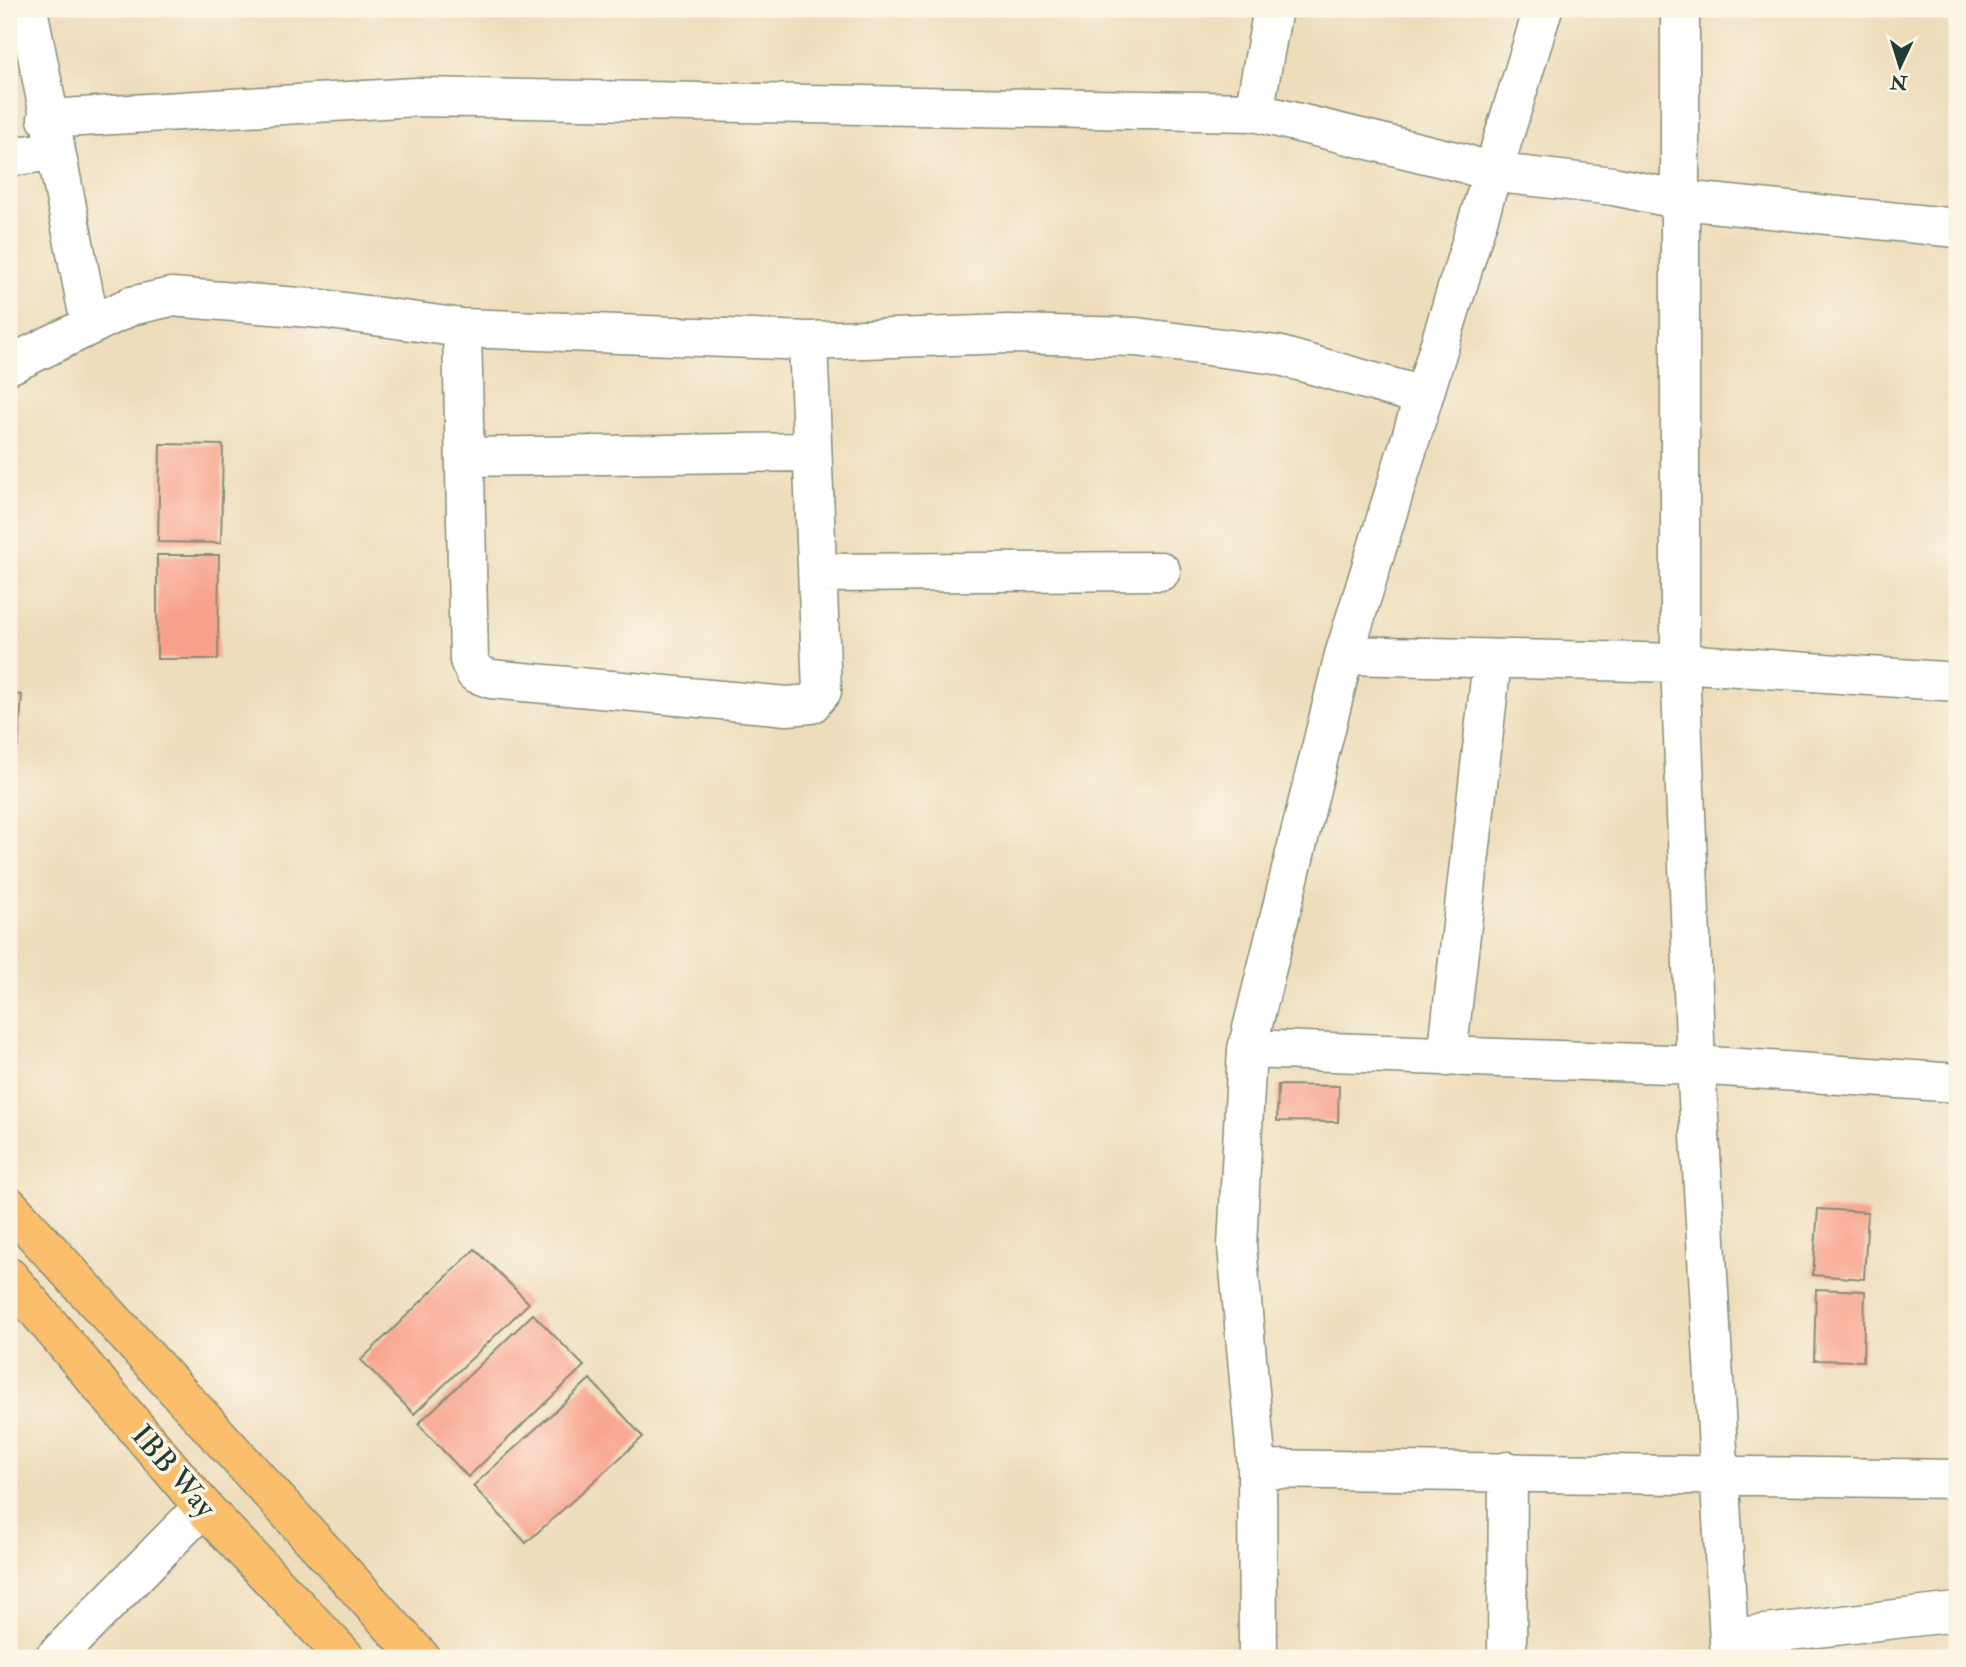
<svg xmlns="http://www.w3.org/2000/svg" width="1966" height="1667" viewBox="0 0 1966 1667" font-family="'IM FELL Double Pica',serif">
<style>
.building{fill:#f8a28c}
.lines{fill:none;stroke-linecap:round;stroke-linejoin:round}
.minor-casing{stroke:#868d78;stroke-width:41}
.highway-casing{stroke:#868d78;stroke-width:41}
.minor{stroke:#fff;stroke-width:38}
.highway{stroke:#fabe6d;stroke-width:38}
.labels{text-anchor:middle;stroke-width:7;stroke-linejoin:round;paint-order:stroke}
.street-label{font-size:30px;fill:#1f3d34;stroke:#fcf5e5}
</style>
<rect width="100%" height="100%" fill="#fcf5e5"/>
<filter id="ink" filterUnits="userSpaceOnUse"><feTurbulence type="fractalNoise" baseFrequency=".0143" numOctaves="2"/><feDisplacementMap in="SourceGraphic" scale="14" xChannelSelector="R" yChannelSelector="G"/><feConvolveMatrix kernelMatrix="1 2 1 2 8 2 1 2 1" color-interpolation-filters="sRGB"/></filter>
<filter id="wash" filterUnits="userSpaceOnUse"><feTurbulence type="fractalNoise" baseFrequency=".00686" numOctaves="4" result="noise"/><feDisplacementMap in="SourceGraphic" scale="28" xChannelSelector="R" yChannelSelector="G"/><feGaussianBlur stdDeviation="1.57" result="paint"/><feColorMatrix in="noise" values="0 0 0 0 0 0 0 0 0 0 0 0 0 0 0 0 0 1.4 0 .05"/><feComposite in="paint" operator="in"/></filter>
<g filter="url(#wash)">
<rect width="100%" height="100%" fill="#edb"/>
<g id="blocks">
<path class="building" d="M160,444L223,445L221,543L158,542Z
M157,555H219L218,659H157Z
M9,694L22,695L18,747L9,746Z
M1278,1085L1339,1086L1338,1122L1277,1121Z
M1818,1209L1868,1212L1864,1279L1813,1275Z
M475,1249L529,1303L414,1414L361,1360Z
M1816,1289L1865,1291L1863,1361L1814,1360Z
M533,1314L584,1366L468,1477L418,1424Z
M590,1379L643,1437L526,1543L473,1486Z"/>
</g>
</g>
<g filter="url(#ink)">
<use href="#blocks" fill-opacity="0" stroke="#868d78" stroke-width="2"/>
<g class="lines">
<g class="minor-casing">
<path id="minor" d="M28,9L90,324
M1680,9V663L1696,1065L1730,1658
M1254,112L1273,9
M47,119L416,97L1254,112L1463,163L1490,172L1613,186L1681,200L1957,228
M9,157L54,151
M462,328L469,660L475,673L491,679L787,706L811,704L822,691L808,341
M9,365L131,306L171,297L323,309L462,328L808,341L1009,334L1136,337L1277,355L1423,396
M465,457L812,452
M817,573L1161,571
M1344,655L1543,9
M1247,1049L1696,1065L1957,1083
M1447,1057L1492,661
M1257,1469L1957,1479
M1729,1638L1957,1612
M54,1658L203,1507
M1258,1658L1257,1469L1237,1246L1247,1049L1344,655L1680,663L1957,682
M1507,1658L1508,1471"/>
</g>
<g class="highway-casing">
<path id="highway" d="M9,1206L421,1658
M9,1277L203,1507L346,1658"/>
</g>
<use href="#minor" class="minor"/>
<use href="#highway" class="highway"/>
</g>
</g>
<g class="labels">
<g class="street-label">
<text transform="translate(174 1471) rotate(49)" y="10">IBB Way</text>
</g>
</g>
<rect width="1966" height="1667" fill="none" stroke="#fcf5e5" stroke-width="35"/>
<g transform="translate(1900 66) rotate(184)" stroke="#fcf5e5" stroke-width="5" paint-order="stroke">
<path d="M0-5L12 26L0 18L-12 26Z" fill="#1f3d34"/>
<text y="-10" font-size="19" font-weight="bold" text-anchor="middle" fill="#1f3d34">N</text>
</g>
</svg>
